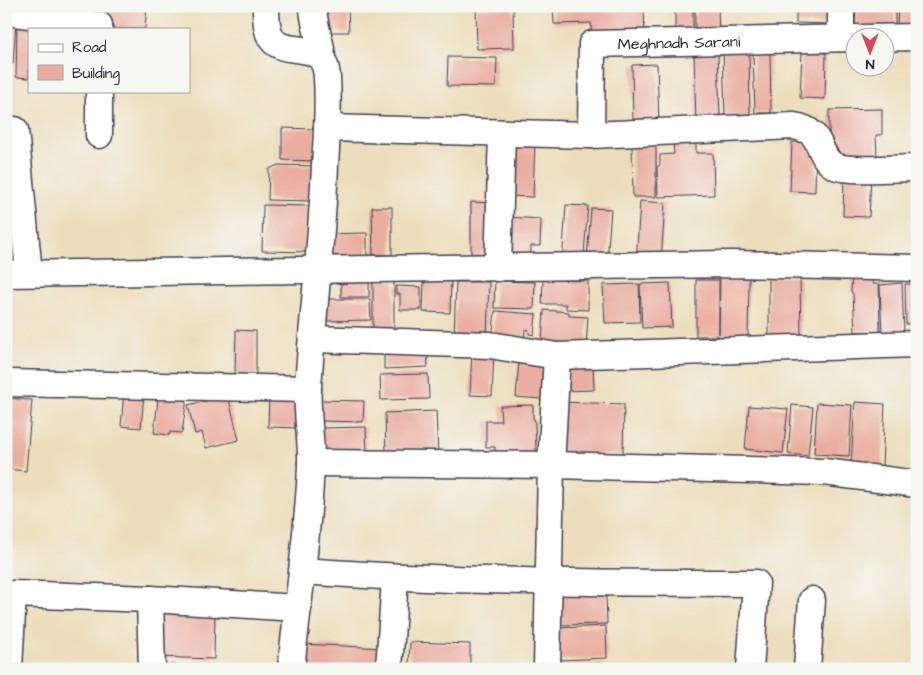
<svg xmlns="http://www.w3.org/2000/svg" width="923" height="675" viewBox="0 0 923 675" font-family="'Architects Daughter',sans-serif">
<style>
.building{fill:#eaaea0}
.lines{fill:none;stroke-linecap:round;stroke-linejoin:round}
.minor-casing{stroke:#403e4e;stroke-width:29}
.minor{stroke:#fff;stroke-width:26}
.labels{text-anchor:middle;stroke-width:4.5;stroke-linejoin:round;paint-order:stroke}
.street-label{font-size:16px;fill:#22223b;stroke:#f6f6f2}
</style>
<rect width="100%" height="100%" fill="#f6f6f2"/>
<filter id="ink" filterUnits="userSpaceOnUse"><feTurbulence type="fractalNoise" baseFrequency=".02" numOctaves="2"/><feDisplacementMap in="SourceGraphic" scale="10" xChannelSelector="R" yChannelSelector="G"/><feConvolveMatrix kernelMatrix="1 2 1 2 8 2 1 2 1" color-interpolation-filters="sRGB"/></filter>
<filter id="wash" filterUnits="userSpaceOnUse"><feTurbulence type="fractalNoise" baseFrequency=".0096" numOctaves="4" result="noise"/><feDisplacementMap in="SourceGraphic" scale="20" xChannelSelector="R" yChannelSelector="G"/><feGaussianBlur stdDeviation="1.12" result="paint"/><feColorMatrix in="noise" values="0 0 0 0 0 0 0 0 0 0 0 0 0 0 0 0 0 1.4 0 .05"/><feComposite in="paint" operator="in"/></filter>
<g filter="url(#wash)">
<rect width="100%" height="100%" fill="#ecdebc"/>
<g id="blocks">
<path class="building" d="M51,6H93L92,16Z
M106,6H147L145,29H104Z
M348,6L349,32H318L317,7Z
M553,6H644L645,40L592,41L591,23L554,24Z
M675,6H693V38H675Z
M695,6H718L719,38H695Z
M796,6H831V24L796,23Z
M856,6H895V27L855,26Z
M898,6H917V25L897,24Z
M513,7L514,48L477,49L476,8Z
M6,21H16L13,64H6Z
M17,23L39,29H29V78L16,77Z
M723,51H749L750,118H725Z
M753,52H770L771,113H755Z
M802,52L826,53L825,99L800,98Z
M718,53L720,121L696,122L694,54Z
M448,57L497,58L496,87L447,86Z
M657,64L659,124L633,125L632,65Z
M882,109V135H876L877,157H829V110Z
M282,128L315,129V161L282,160Z
M508,139L535,140L533,197L506,196Z
M792,142L816,143L815,192L790,191Z
M696,143V153H713L714,195L658,197L657,167L660,165V155L674,154L673,144Z
M632,144L656,145V197H633Z
M278,165L314,166L313,201L268,200L269,169Z
M844,176H871L869,217L843,216Z
M640,201L665,203L661,263L636,262Z
M471,202L494,203L493,266H471Z
M263,205L310,206V252L262,251Z
M566,205L588,206L583,265L562,264Z
M372,207H392V255H373Z
M591,208L611,209L607,261L587,259Z
M506,217L541,219L540,246H531L530,265L504,263Z
M367,233V264H324V234Z
M852,275L870,276L873,284H879L880,332H855L853,294L851,291Z
M720,277L749,278L748,340H719V336H696V280H719V334Z
M769,277H800L801,338H769Z
M369,279V297H341V280Z
M424,279L451,280L450,313L423,312Z
M543,280L588,281V310L566,309V304H542Z
M373,281H394V335H373Z
M495,281L535,282L534,309L494,308Z
M456,282H489L487,336H454Z
M670,283L672,327L642,328L640,284Z
M902,283L904,334L882,335L880,285Z
M639,284L640,322L605,323L603,285Z
M905,284H917V324H906Z
M396,286L421,287V310H400V294H396Z
M324,299H370L371,320L325,321Z
M544,310L569,312V316L588,317L586,347L542,343Z
M495,311L536,314L534,335L529,334L528,329L525,330L524,342L492,339Z
M236,330L256,331V375L235,374Z
M427,348L428,367L384,369V350Z
M472,351L494,352L492,396L470,395Z
M519,359L544,361L541,399L516,397Z
M593,363L594,390L563,391L562,365Z
M428,374L429,399L381,400L380,375Z
M159,391H188L182,433L170,432L169,435L154,433Z
M124,392L144,394L141,428L121,426Z
M269,395L299,396L298,428L268,427Z
M228,396L239,440L206,448L202,432L195,434L188,405Z
M6,398L32,400L26,471L6,469V436H9V430H6Z
M321,400L364,401L363,422L321,421Z
M561,402L624,404L623,455L560,453Z
M855,402L885,404L882,466L851,464Z
M817,403L852,405L849,456L814,454Z
M533,405V418L535,421L536,453H495V447H486V421H501L500,406Z
M792,405L813,407L808,456L788,454Z
M749,406L788,409L783,453L745,449Z
M436,411L438,455L386,457L385,413Z
M366,427L367,455L323,457L322,428Z
M606,592L607,624L557,625V593Z
M156,609L215,611L214,659L155,657Z
M606,626L607,658L558,660L557,628Z
M410,642L470,644V669H409Z
M302,644L384,648L383,669H301Z
M159,664L192,667V669H159Z
M603,664V669H554V665Z"/>
</g>
</g>
<g filter="url(#ink)">
<use href="#blocks" fill-opacity="0" stroke="#403e4e" stroke-width="1"/>
<g class="lines">
<g class="minor-casing">
<g id="minor">
<path d="M266,6C266,16 266,27 270,36C282,61 325,34 327,78C329,107 327,136 325,165C322,239 313,313 308,387C306,413 312,440 311,466C308,534 298,601 291,669"/>
<path d="M313,6C313,24 321,40 322,57"/>
<path d="M841,6V38"/>
<path d="M6,12L99,25V29"/>
<path d="M864,38L917,37"/>
<path d="M99,91V135"/>
<path d="M327,128L591,135L793,126C826,130 815,156 835,166C847,172 901,168 917,168"/>
<path d="M15,130L29,273"/>
<path id="s1" d="M591,135L592,44L856,38"/>
<path d="M498,268L502,133"/>
<path d="M6,274L731,264L917,268"/>
<path d="M312,339L490,345L557,356L551,465L547,669"/>
<path d="M557,356L917,344"/>
<path d="M6,383L308,389"/>
<path d="M311,463L551,465L824,472L917,484"/>
<path d="M303,571C454,582 605,583 756,583L750,669"/>
<path d="M150,599L152,669"/>
<path d="M9,669L13,594L150,599L298,608"/>
<path d="M389,669L395,578"/>
<path d="M807,669L812,600"/>
</g>
</g>
<use href="#minor" class="minor"/>
</g>
</g>
<g class="labels">
<g class="street-label">
<text dy="6" stroke="none"><textPath href="#s1" startOffset="178">Meghnadh Sarani</textPath></text>
</g>
</g>
<rect width="923" height="675" fill="none" stroke="#f6f6f2" stroke-width="25"/>
<rect x="28" y="28" width="162" height="65" fill="#f6f6f2" stroke="#a1a1a9"/>
<rect x="38" y="44" width="25" height="8" fill="#ffffff" stroke="#a1a1a9"/>
<text x="72" y="52" font-size="15" fill="#22223b">Road</text>
<rect x="38" y="65" width="25" height="15" fill="#eaaea0" stroke="#a1a1a9"/>
<text x="72" y="78" font-size="15" fill="#22223b">Building</text>
<g transform="translate(870 52) rotate(180)"><circle r="24" fill="#f6f6f2" stroke="#a1a1a9"/>
<path d="M0-4L9 19L0 12L-9 19Z" fill="#d1495b"/>
<text y="-8" font-size="14" font-weight="bold" text-anchor="middle" fill="#22223b">N</text>
</g>
</svg>
